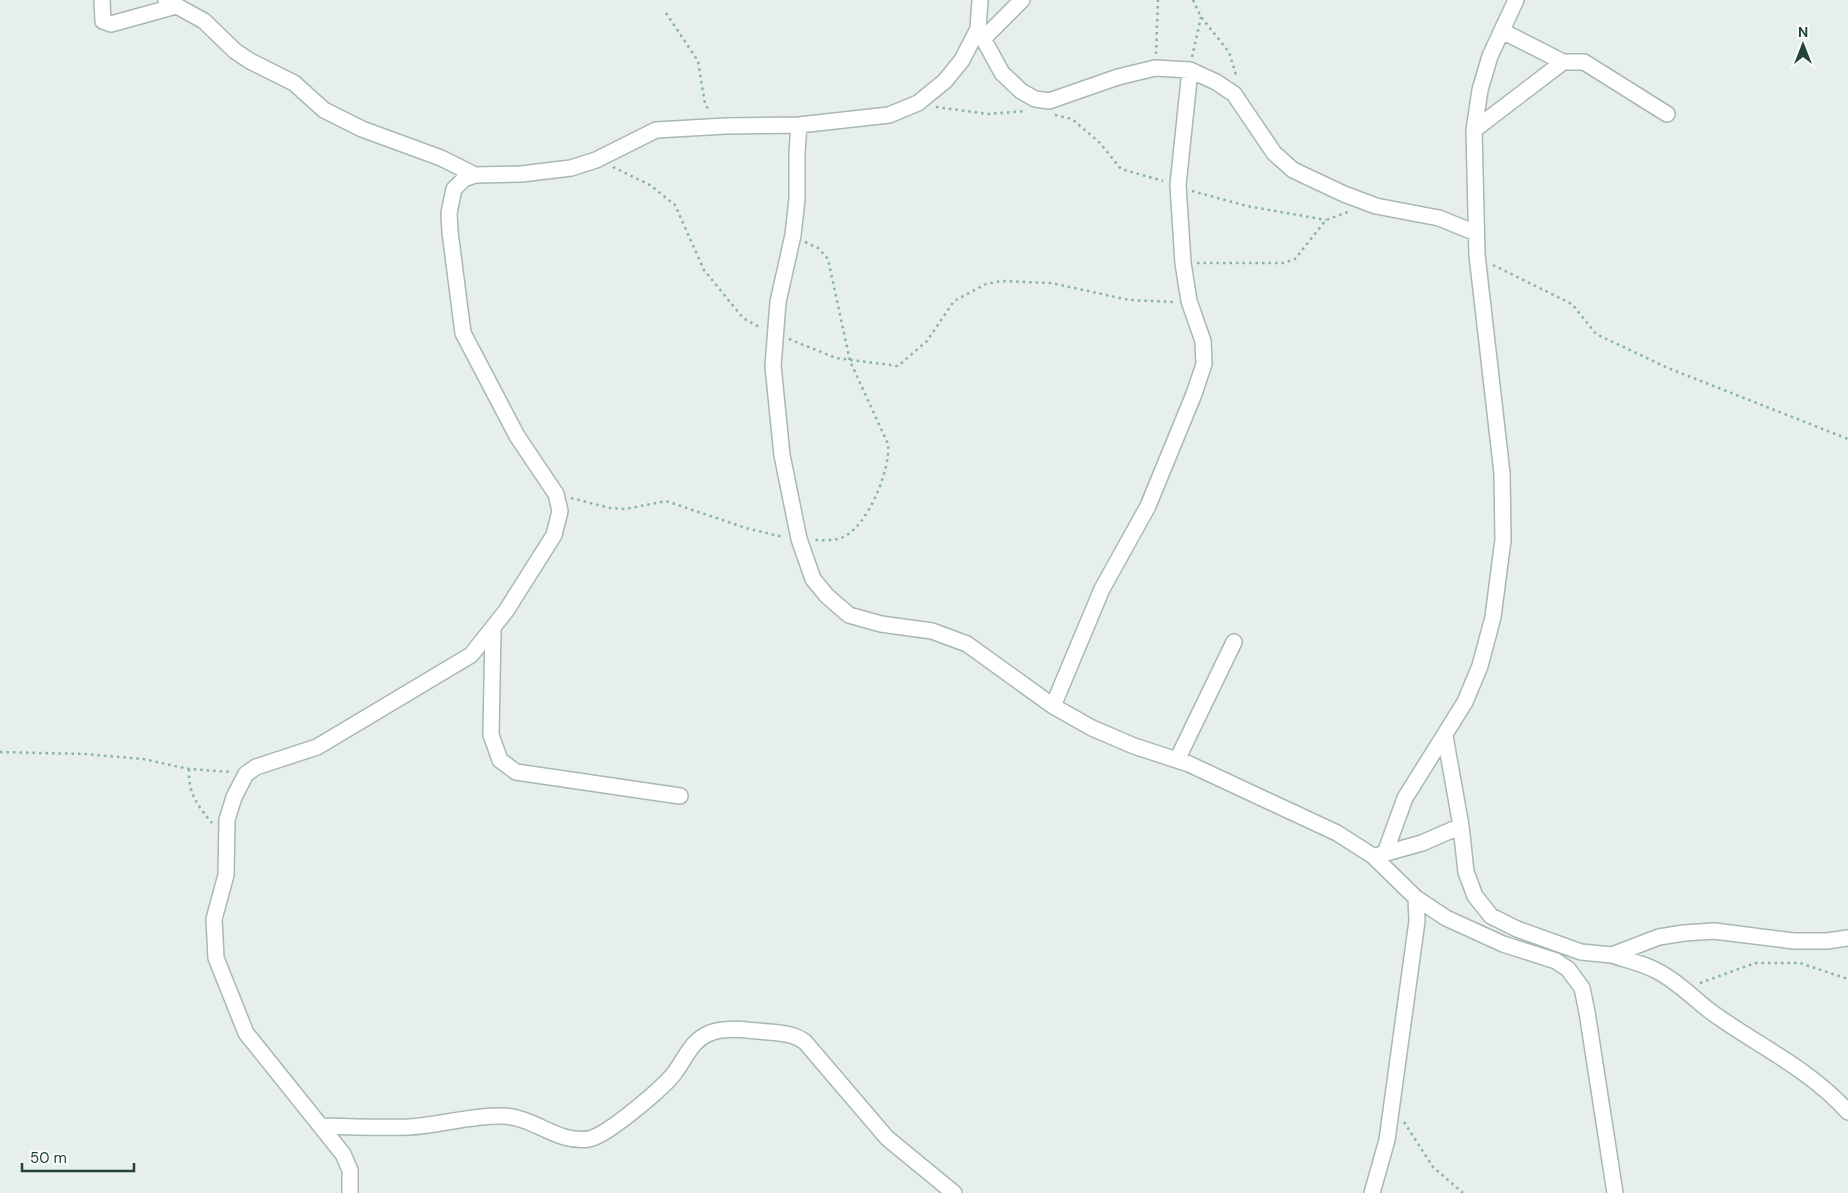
<svg xmlns="http://www.w3.org/2000/svg" width="1848" height="1193" viewBox="0 0 1848 1193" font-family="'DM Sans',sans-serif">
<style>
.lines{fill:none;stroke-linecap:round;stroke-linejoin:round}
.minor-casing{stroke:#a8b8b2;stroke-width:18}
.path{stroke:#86b3a5;stroke-width:2.5;stroke-dasharray:2.5 4;stroke-linecap:butt}
.minor{stroke:#fff;stroke-width:15}
</style>
<rect width="100%" height="100%" fill="#e6efeb"/>
<g class="lines">
<g class="minor-casing">
<path id="minor" d="M102,0L103,21L111,24L176,6
M166,0L204,21L235,51L250,61L294,83L324,110L362,129L441,158L475,175
M978,29L1002,73L1021,91L1035,99L1049,101L1118,77L1155,68L1190,70L1216,82L1234,94L1274,153L1293,170L1344,194L1376,206L1439,218L1476,233
M1502,31L1563,62
M984,38L1022,0
M799,125L797,152V199L793,235L778,302L773,366L782,455L799,539L813,579L827,596L849,615L881,624L932,631L967,644L1053,706L1092,728L1134,746L1189,764L1337,833L1373,856L1416,898L1446,918L1503,944L1556,961L1568,969L1582,988L1587,1012L1615,1193
M1474,130L1563,62H1584L1667,114
M493,629L491,735L500,760L516,772L680,796
M1053,706L1102,589L1148,506L1194,394L1204,364L1203,341L1189,301L1183,263L1178,185L1190,70
M1445,736L1461,826L1466,872L1475,896L1491,916L1517,929L1581,952L1612,955L1659,937L1684,933L1714,931L1794,941H1827L1848,938
M1177,760L1234,642
M1385,853L1405,798L1465,702L1480,666L1493,617L1503,540L1502,473L1477,255L1474,130L1480,90L1490,56L1516,0
M1379,855L1422,843L1461,826
M1612,955C1626,960 1642,963 1655,970C1676,980 1692,997 1710,1011C1756,1045 1809,1068 1848,1112
M322,1126C351,1127 380,1128 409,1127C441,1125 472,1115 503,1116C535,1117 557,1144 589,1139C608,1135 660,1090 673,1075C685,1060 691,1040 710,1033C724,1027 743,1030 758,1031C775,1033 792,1032 805,1042L887,1138L954,1193
M350,1193V1170L343,1154L246,1033L216,958L214,919L226,875L227,820L234,797L246,774L256,767L317,747L471,655L506,611L554,535L560,511L556,494L517,436L463,333L450,232L449,213L454,189L464,179L475,175L521,174L571,168L596,160L656,130L726,126L799,125L889,115L918,103L945,81L962,60L978,29L980,0
M1372,1193L1387,1140L1417,921L1416,898"/>
</g>
<path class="path" d="M1193,0L1201,17L1229,52L1237,78
M666,13L698,61L705,104L710,112
M1156,54L1158,0
M1192,57L1201,17
M936,107L988,114L1025,111
M1055,115L1072,119L1100,143L1121,169L1163,181
M613,167L650,185L675,205L704,270L743,318L761,328
M1192,191L1247,206L1326,220
M805,242L818,248L828,259L850,361L888,444C891,469 867,529 841,538C833,541 822,540 814,540
M1197,263H1284L1295,259L1326,220L1348,212
M1493,265L1572,304L1596,334L1668,368L1848,439
M789,339L836,358L898,366L927,341L954,301L986,284L1001,281L1051,283L1129,300L1175,302
M571,498L610,508L625,509L666,501L746,528L783,537
M0,752L84,754L143,759L189,769L232,772
M189,769C188,793 197,805 212,823
M1700,983L1755,963H1800L1848,979
M1404,1122L1433,1167L1463,1193"/>
<use href="#minor" class="minor"/>
</g>
<g transform="translate(1803 45)" stroke="#f7fbf9" stroke-width="4" paint-order="stroke">
<path d="M0-4L9 19L0 12L-9 19Z" fill="#24423a"/>
<text y="-8" font-size="14" font-weight="bold" text-anchor="middle" fill="#24423a">N</text>
</g>
<path d="M22 1163v8h112v-8" fill="none" stroke="#24423a" stroke-width="2.5"/>
<text x="30" y="1163" font-size="15" fill="#24423a" stroke="#f7fbf9" stroke-width="4" paint-order="stroke">50 m</text>
</svg>
